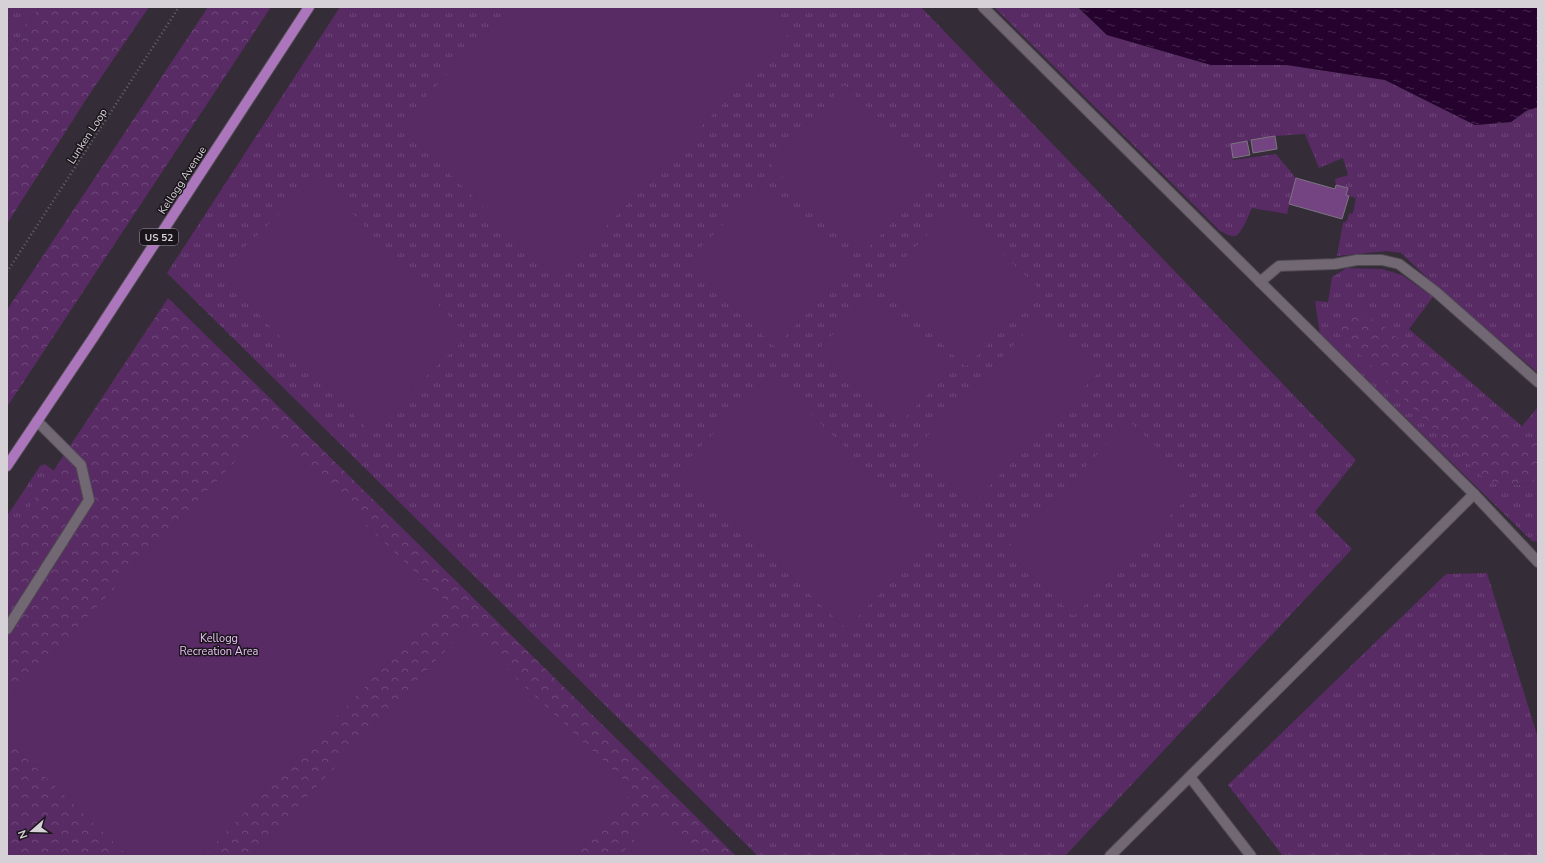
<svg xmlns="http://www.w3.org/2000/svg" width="1545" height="863" viewBox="0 0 1545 863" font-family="'Nunito Sans',sans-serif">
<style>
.grass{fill:url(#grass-tufts)}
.forest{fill:url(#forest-crowns)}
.garden{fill:#582b65}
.water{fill:url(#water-ripples)}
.building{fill:#734481;stroke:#7e7581}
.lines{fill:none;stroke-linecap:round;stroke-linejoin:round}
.lane-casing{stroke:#4f4951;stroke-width:12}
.street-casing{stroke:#4f4951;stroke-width:12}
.primary-casing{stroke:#4f4951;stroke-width:12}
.path{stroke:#6c646d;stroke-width:2.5;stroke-dasharray:1 3;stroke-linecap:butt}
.lane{stroke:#716874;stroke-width:10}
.street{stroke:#716874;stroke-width:10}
.primary{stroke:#ac76bc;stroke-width:10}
.labels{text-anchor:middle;stroke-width:3;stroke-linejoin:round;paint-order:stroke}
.shield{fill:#19151a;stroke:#9d989e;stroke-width:1}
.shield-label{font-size:10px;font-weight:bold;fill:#d6d0d7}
.street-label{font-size:11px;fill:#d6d0d7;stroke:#19151a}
.park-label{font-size:11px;fill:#e9c0f5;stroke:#19151a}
</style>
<defs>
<pattern id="grass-tufts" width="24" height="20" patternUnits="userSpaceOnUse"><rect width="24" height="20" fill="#582b65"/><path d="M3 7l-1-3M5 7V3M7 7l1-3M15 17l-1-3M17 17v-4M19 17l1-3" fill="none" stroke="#6f497a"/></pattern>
<pattern id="forest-crowns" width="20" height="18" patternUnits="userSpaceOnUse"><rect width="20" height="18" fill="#582b65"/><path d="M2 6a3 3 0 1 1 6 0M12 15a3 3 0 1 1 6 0" fill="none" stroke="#6f497a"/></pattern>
<pattern id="water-ripples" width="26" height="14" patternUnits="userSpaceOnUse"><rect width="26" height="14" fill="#26032f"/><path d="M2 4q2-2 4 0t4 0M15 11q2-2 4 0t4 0" fill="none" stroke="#45274c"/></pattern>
</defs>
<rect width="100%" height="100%" fill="#342c36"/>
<path class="grass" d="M7,7H39L7,57Z
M340,7H921L1356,460L1315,512L1352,549L1065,856H758L167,273Z
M994,7H1077L1107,35L1211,65H1287L1385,80L1475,125L1511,122L1526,111L1538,107V373L1439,289L1401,253L1387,251L1337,256L1343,223L1347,221L1349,214L1353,213L1356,198L1346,195L1347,188L1336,185L1335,179L1348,175L1343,158L1319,168L1305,134L1275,136L1231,144L1233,160L1276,154L1296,178L1287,214L1252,208C1249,214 1242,234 1235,236C1230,237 1225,233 1220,231Z
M1347,268L1382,269L1402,275L1433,297L1409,329L1522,426L1538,407V431L1527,443L1510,484L1526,485L1538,478V542L1532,541L1320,334L1315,301L1328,302L1332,277Z
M45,464L58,474L7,569V516L40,466Z
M1487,573L1538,738V856H1283L1228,785L1446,574Z"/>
<path class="forest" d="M39,7H149L85,101L7,224V57Z
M208,7H271L7,407V310Z
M168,298L736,856H7V541Z
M1353,308L1382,325L1526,443L1538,431V478L1526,485L1487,482L1332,327Z"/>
<path class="garden" d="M511,7H767L792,31L557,278L399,125Z
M844,85L938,175L863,253L770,164Z
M318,177L468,336L369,431L219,272Z
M763,183L851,267L775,347L687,262Z
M954,207L1040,290L966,367L880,284Z
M871,294L951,370L897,426L818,350Z
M1040,317L1098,373L971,505L914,450Z
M770,375L936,535L846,629L679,469Z
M1129,421L1198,487L1074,616L1006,550Z
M266,429L446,602L203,856H128L7,740V701Z
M465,630L634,790L572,856H251Z
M660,814L701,856H619Z"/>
<path class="water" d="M1078,7H1538V107L1526,111L1511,122L1475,125L1385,80L1287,65H1211L1107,35Z"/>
<path class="building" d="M1275,136L1277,149L1253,153L1251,140Z
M1247,141L1250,155L1233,158L1231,144Z
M1296,178L1335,189L1336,185L1348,188L1346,195L1349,196L1342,219L1289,204Z"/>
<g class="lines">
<g class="lane-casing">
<path id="lane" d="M1260,282L1279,266L1335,264L1357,260H1382L1399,264L1436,292L1538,382
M7,629L89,500L81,465L37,421
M1190,777L1251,856
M1110,856L1474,494"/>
</g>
<g class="street-casing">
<path id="street" d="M983,7L1474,494L1538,562"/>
</g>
<g class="primary-casing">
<path id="primary" d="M7,466L93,338L309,7"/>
</g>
<path class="path" d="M7,272L179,7"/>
<use href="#lane" class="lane"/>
<use href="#street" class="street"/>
<use href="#primary" class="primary"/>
</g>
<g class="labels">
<rect class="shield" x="140" y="229" width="38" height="16" rx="3"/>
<g class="shield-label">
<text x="159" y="241">US 52</text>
</g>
<g class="street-label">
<text transform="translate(87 136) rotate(-57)" y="4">Lunken Loop</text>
<text transform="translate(182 180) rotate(-57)" y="4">Kellogg Avenue</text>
</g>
<g class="park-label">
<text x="219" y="642">Kellogg<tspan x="219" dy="13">Recreation Area</tspan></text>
</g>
</g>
<rect width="1545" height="863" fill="none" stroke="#d6d0d7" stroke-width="16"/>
<g transform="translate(32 831) rotate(250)" stroke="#19151a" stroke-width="3" paint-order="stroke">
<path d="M0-3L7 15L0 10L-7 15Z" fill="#d6d0d7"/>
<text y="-6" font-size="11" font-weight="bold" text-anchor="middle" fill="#d6d0d7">N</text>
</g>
</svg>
